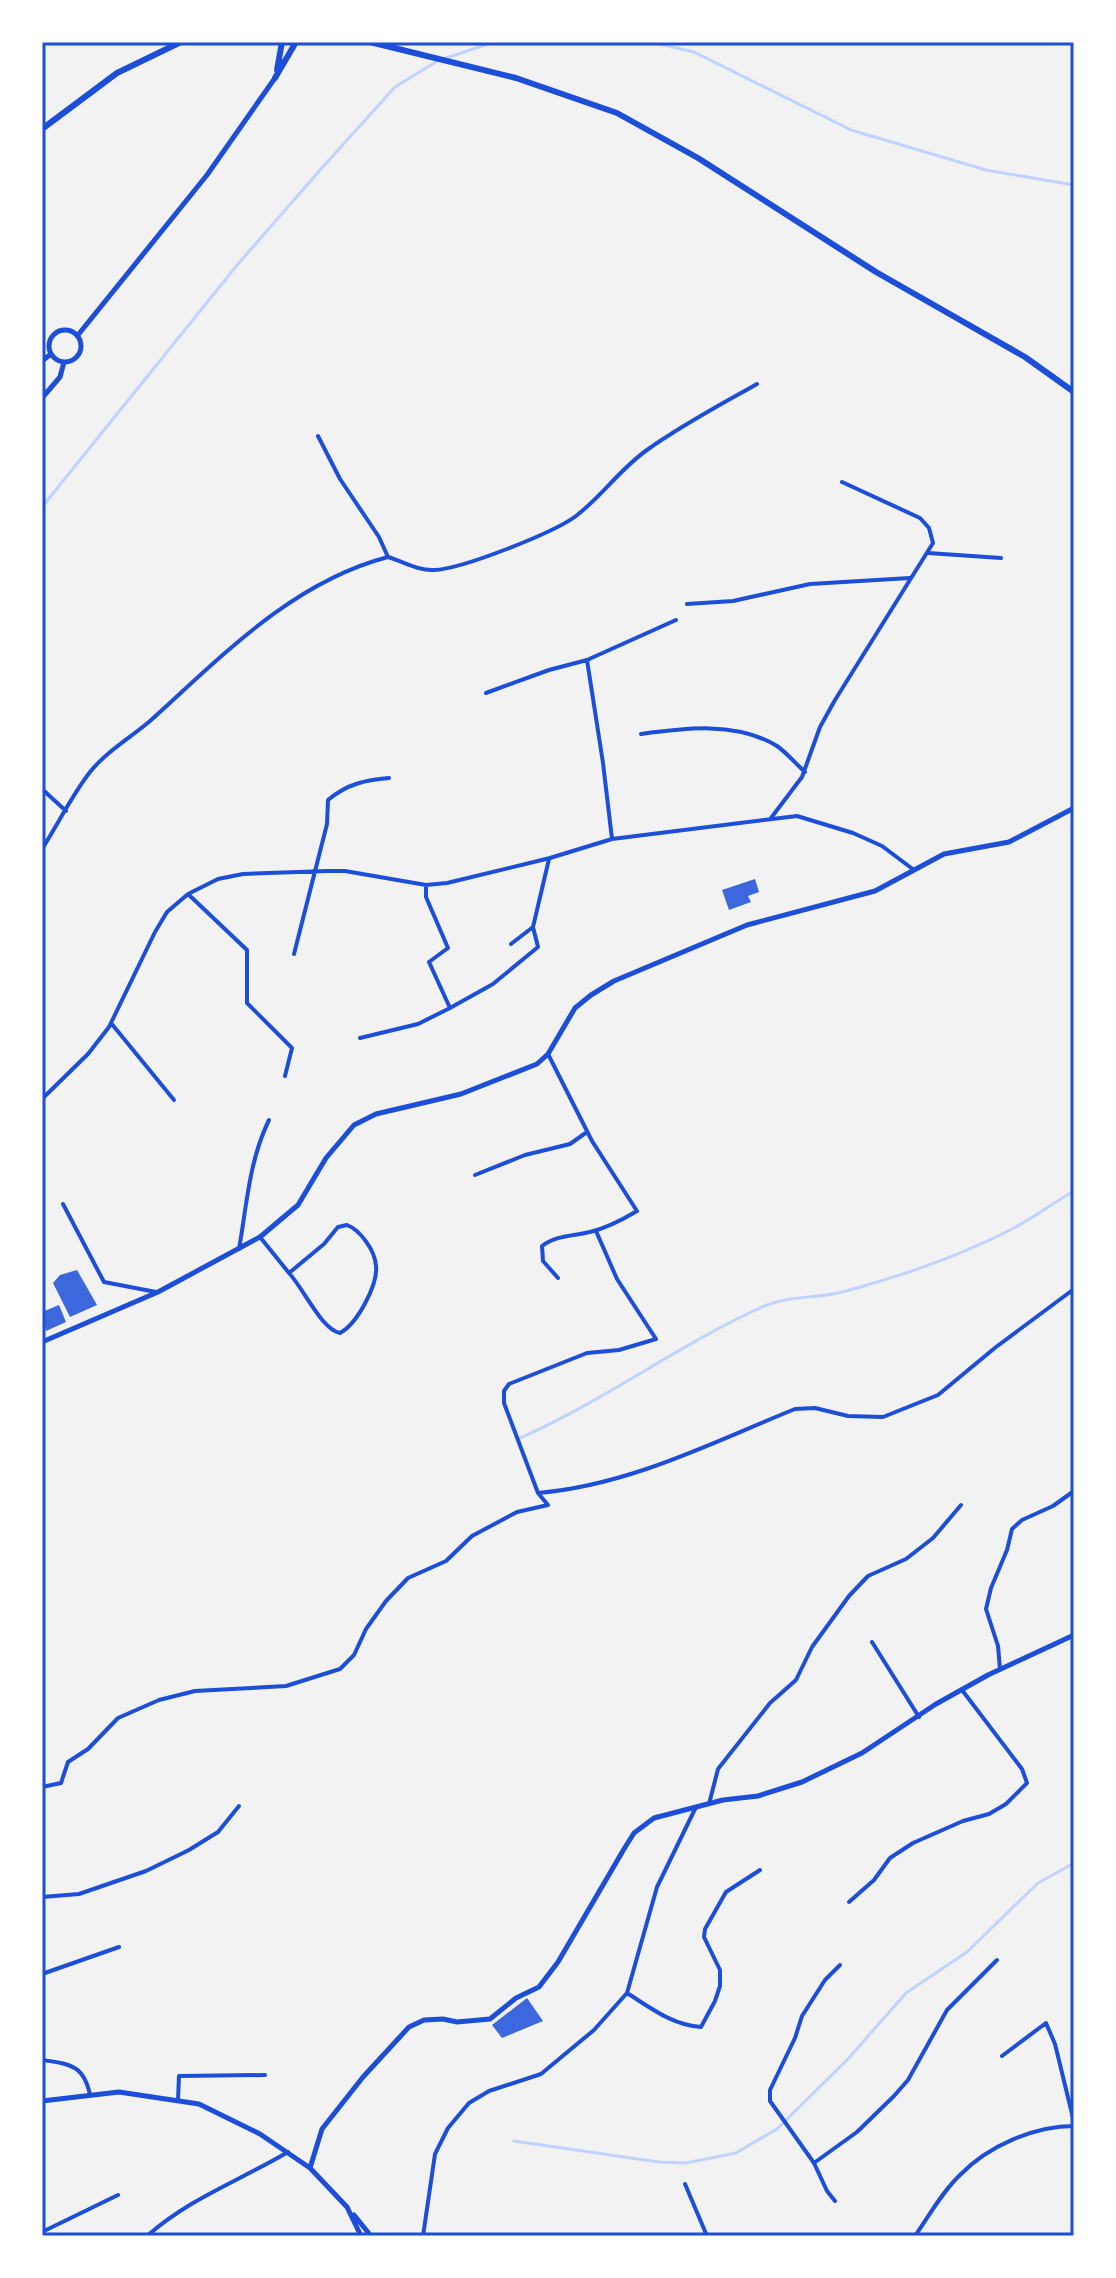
<svg xmlns="http://www.w3.org/2000/svg" width="1116" height="2278" viewBox="0 0 1116 2278" font-family="'Sofia Sans Condensed',sans-serif">
<style>
.lines{fill:none;stroke-linecap:round;stroke-linejoin:round}
.stream{stroke:#bfd3fe;stroke-width:3}
.building{fill:#3d67dc}
.minor{stroke:#1d4ed8;stroke-width:4}
.tertiary{stroke:#1d4ed8;stroke-width:5}
.secondary{stroke:#1d4ed8;stroke-width:6}
.neatline{fill:none;stroke:#1d4ed8;stroke-width:3}
</style>
<rect width="100%" height="100%" fill="#f2f2f2"/>
<g class="lines">
<path class="stream" d="M651,42L694,52L851,130L986,170L1074,185
M446,58L494,42
M42,507L238,264L321,169L395,87L439,60
M520,1438C604,1401 678,1345 762,1307C788,1295 819,1299 846,1291C901,1276 960,1256 1012,1229C1033,1218 1053,1203 1074,1191
M514,2141L659,2162L686,2163L736,2153L777,2129L848,2059L906,1993L967,1952L1038,1883L1074,1863"/>
</g>
<path class="building" d="M755,879L759,892L748,896L751,902L729,910L722,890Z
M77,1270L97,1305L70,1317L53,1283L60,1275Z
M59,1305L66,1322L46,1331L42,1312Z
M527,1998L543,2021L502,2038L492,2025Z"/>
<g class="lines">
<path class="minor" d="M318,436L340,479L379,537L388,557
M928,553L1001,558
M687,604L733,601L810,584L910,578
M587,660L676,620
M486,693L549,670L587,660L603,763L612,839
M641,734C685,728 736,721 777,746C787,753 796,764 805,772
M42,789L66,811
M771,818L802,777L820,727L835,700L933,543L929,528L920,518L842,482
M42,849C58,824 72,795 90,772C107,751 130,738 150,721C221,657 292,582 388,557C402,561 418,571 434,570C462,569 553,533 576,516C602,496 620,469 647,450C682,425 720,405 757,384
M426,885V897L448,948L429,962L450,1008
M188,894L247,950V1003L292,1048L285,1076
M511,944L533,927L549,859
M294,954L327,824L328,800C347,784 365,780 389,778
M111,1023L174,1100
M360,1038L418,1024L450,1008L493,984L538,947L533,927
M548,1054L592,1141L637,1211C622,1220 607,1228 590,1232C574,1236 556,1235 542,1246L543,1261L558,1278
M42,1099L88,1054L109,1027L155,932L167,912L188,894L218,879L243,874L327,871H345L426,885L447,883L550,858L612,839L797,816L853,833L882,846L914,870
M475,1175L525,1155L570,1144L587,1132
M63,1204L104,1282L156,1292
M596,1231L617,1279L656,1339L619,1350L587,1353L509,1384L504,1391V1403L538,1493C630,1485 711,1443 795,1409L815,1408L848,1416L883,1417L938,1395L996,1347L1074,1289
M260,1237L289,1273L324,1244L338,1227L347,1225C360,1230 375,1250 376,1266C378,1285 357,1324 340,1333C321,1329 304,1289 289,1273
M239,1249C247,1204 249,1161 269,1120
M872,1642L919,1717
M1000,1669L998,1646L986,1609L991,1588L1007,1550L1012,1529L1022,1520L1053,1506L1074,1491
M42,1787L61,1783L68,1762L88,1749L118,1718L159,1700L195,1691L286,1686L340,1669L354,1655L366,1629L386,1601L408,1578L446,1561L472,1536L517,1512L548,1505L538,1493
M709,1804L718,1769L770,1703L796,1680L812,1647L849,1596L868,1576L906,1559L933,1538L961,1505
M42,1897L79,1894L146,1871L189,1850L218,1832L239,1806
M849,1902L874,1880L890,1858L913,1843L963,1821L989,1814L1006,1804L1027,1783L1022,1769L962,1690
M42,1974L119,1947
M627,1993C651,2008 672,2025 701,2027L715,2001L720,1986V1970L704,1937L705,1929L726,1892L760,1870
M1002,2056L1046,2023L1055,2044L1074,2122
M42,2060C70,2064 84,2065 90,2095
M178,2100L179,2076L265,2075
M814,2163L857,2132L894,2096L908,2080L947,2010L997,1960
M685,2184L707,2236
M835,2201L827,2191L814,2163L770,2101V2090L795,2038L802,2016L825,1980L840,1965
M42,2232L118,2195
M147,2236C190,2198 239,2181 288,2152
M423,2236L435,2154L448,2128L469,2103L489,2091L541,2074L594,2030L627,1993L657,1887L696,1807
M915,2236C929,2216 942,2192 960,2175C988,2146 1034,2126 1074,2126"/>
<path class="tertiary" d="M49 346a16 16 0 1 1 32 0a16 16 0 1 1-32 0Z
M78,335L207,175L275,78
M42,361L51,354
M42,398L60,377L64,362
M42,1342L158,1292L260,1237L298,1205L326,1158L354,1125L376,1114L461,1094L537,1064L548,1054L575,1008L591,995L614,981L747,925L875,891L944,854L1009,842L1074,808
M42,2101L119,2092L199,2104L260,2134L310,2168L347,2207L361,2236
M310,2168L322,2129L363,2077L409,2027L424,2020L443,2019L457,2022L490,2019L516,1998L539,1987L558,1962L624,1849L634,1833L654,1818L723,1800L758,1796L802,1782L862,1753L936,1704L988,1675L1074,1635
M354,2215L371,2236"/>
<path class="secondary" d="M370,42L516,78L617,113L698,158L876,272L1025,357L1074,392
M277,70L282,42
M275,78L296,42
M42,129L117,73L181,42"/>
</g>
<rect width="1116" height="2278" fill="none" stroke="#ffffff" stroke-width="88"/>
<rect x="44" y="44" width="1028" height="2190" class="neatline"/>
</svg>
